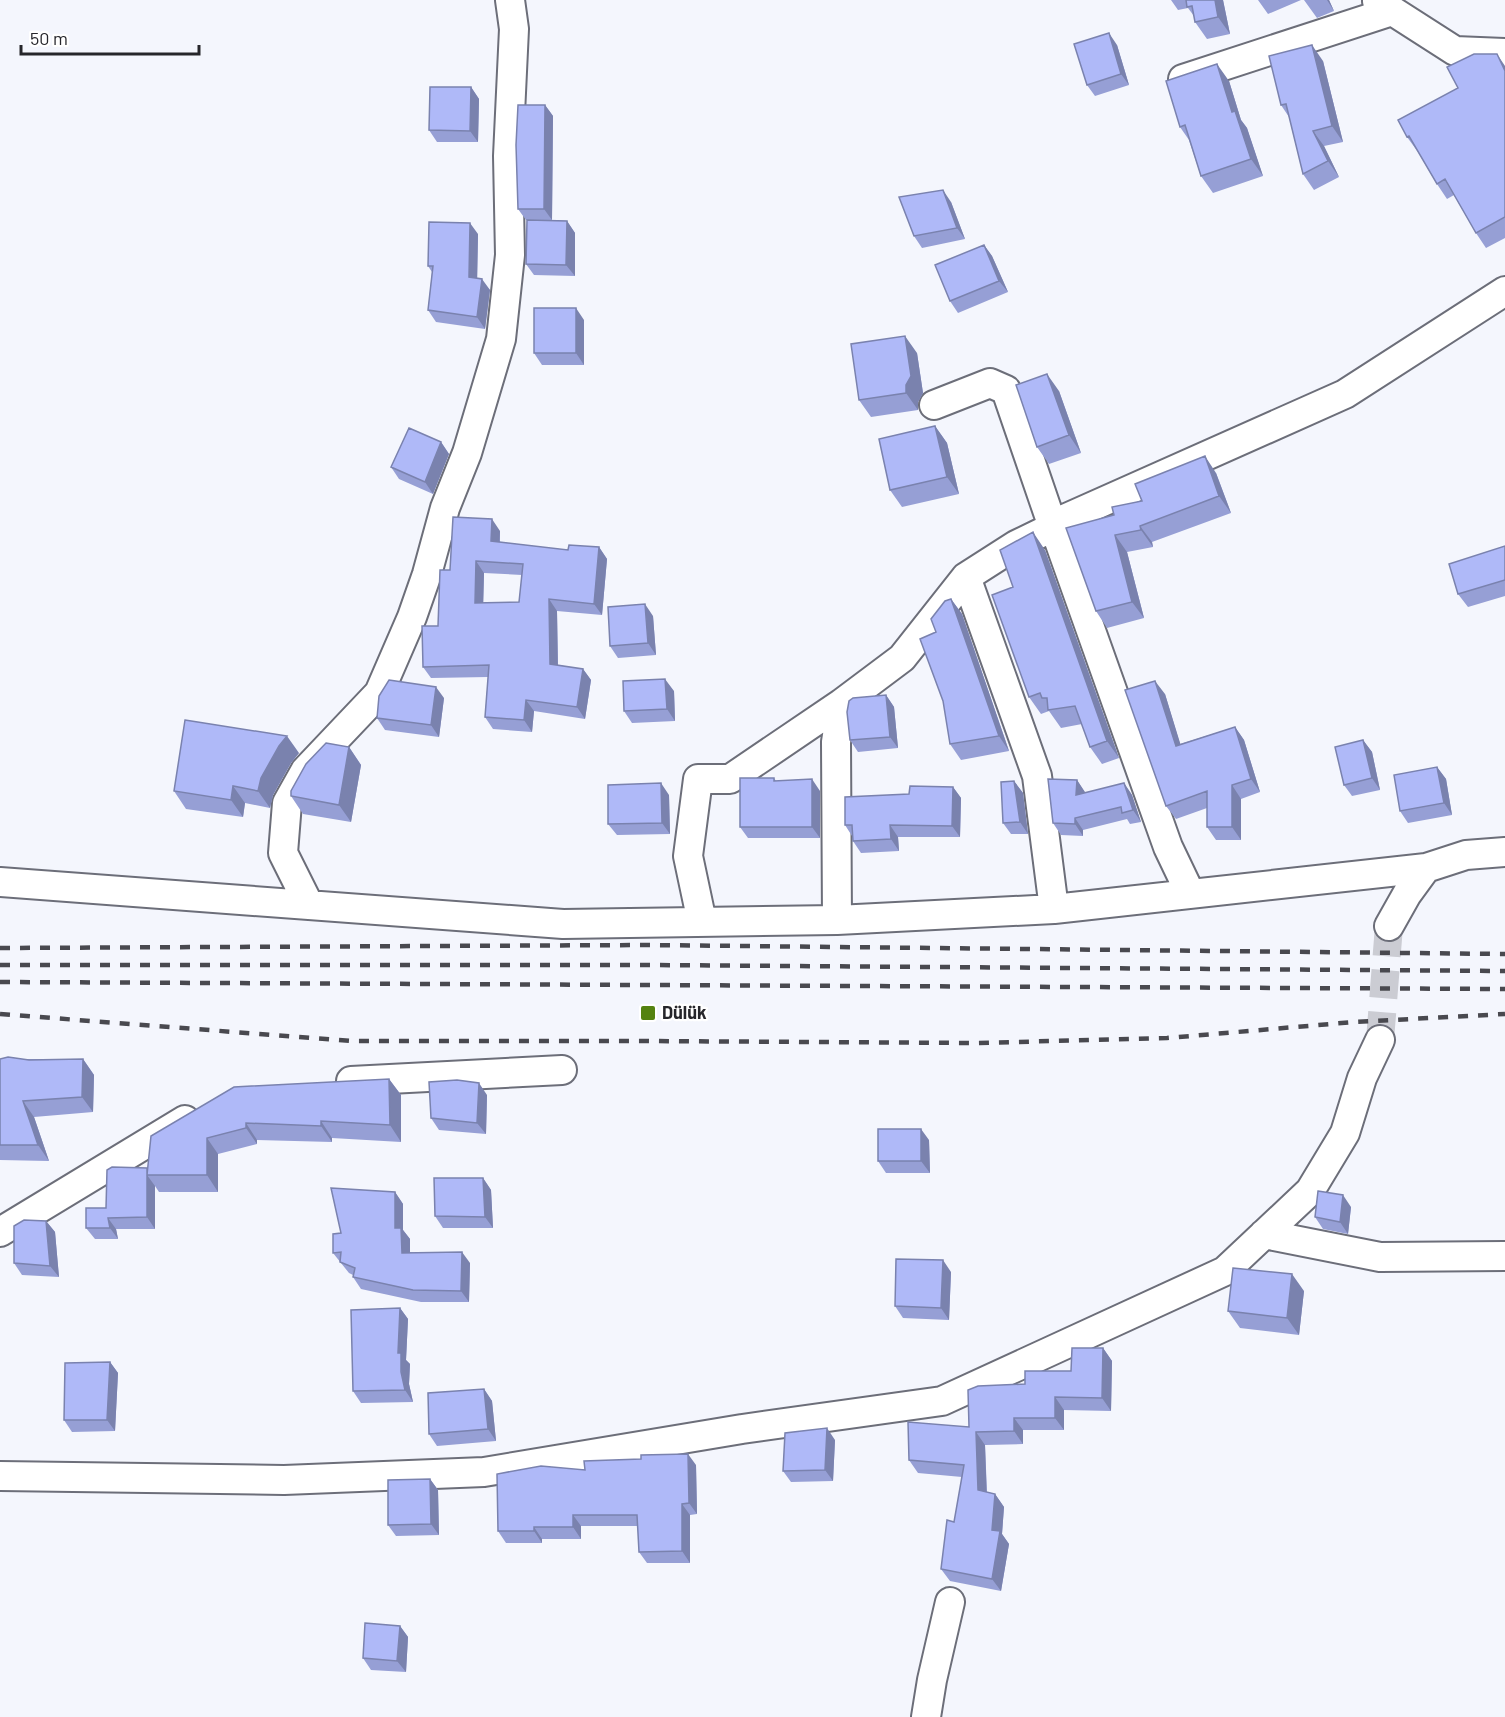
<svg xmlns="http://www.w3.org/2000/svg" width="1505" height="1717" viewBox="0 0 1505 1717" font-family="Barlow,sans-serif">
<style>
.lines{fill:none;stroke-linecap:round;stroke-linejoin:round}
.minor-tunnel{stroke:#cbccd3;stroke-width:28;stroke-dasharray:28 14;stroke-linecap:butt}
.minor-casing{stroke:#6c6e79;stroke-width:32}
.minor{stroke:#fff;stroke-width:28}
.rail{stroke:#49494f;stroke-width:4.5;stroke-dasharray:10 10;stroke-linecap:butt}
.wall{fill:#969fd5;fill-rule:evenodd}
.shaded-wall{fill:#7a82ae}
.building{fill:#afb9f8;stroke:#7a82ae;stroke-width:1.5;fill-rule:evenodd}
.poi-dot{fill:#548210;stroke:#fff;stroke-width:2}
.labels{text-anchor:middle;stroke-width:4.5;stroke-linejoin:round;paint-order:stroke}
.poi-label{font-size:18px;font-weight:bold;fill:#26262b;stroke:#fff;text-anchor:start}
</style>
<rect width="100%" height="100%" fill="#f4f6fd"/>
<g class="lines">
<path class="minor-tunnel" d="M1380,1040L1389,926"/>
<g class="minor-casing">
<path id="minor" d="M1377,1L1455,51L1505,53
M1183,79L1392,11
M934,405L990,383L1006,390L1053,527
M1053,524L1168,847L1190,893
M966,577L1037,776L1054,909
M0,882L563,924L837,920L1054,909L1426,868
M309,905L283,853L287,803L305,771L379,693L412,617L427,574L445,508L467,453L501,339L510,255L508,156L514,29L510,0
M837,920L836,742L842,703L902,658L966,577L1016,545L1053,527V524L1345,394L1505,291
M702,922L688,856L698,779H730L842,703
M1389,926L1407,894L1426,868L1466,855L1505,852
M351,1081L562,1070
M0,1232L185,1120
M1264,1234L1380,1257L1505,1256
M0,1476L284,1480L484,1472L742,1429L942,1401L1225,1271L1310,1191L1345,1133L1362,1078L1380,1040
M926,1717L932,1680L950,1602"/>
</g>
<use href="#minor" class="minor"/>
<path class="rail" d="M0,948L647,945L1505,954
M0,965H647L1505,971
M0,982L1505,989
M0,1014L351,1041H647L977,1043L1167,1038L1354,1022L1505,1014"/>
</g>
<path class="wall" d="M1171,0H1223L1230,34L1207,39L1195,22L1194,16L1188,8L1178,10Z
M1258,0H1301L1268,14Z
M1304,0H1329L1334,11L1317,18Z
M1117,45L1129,85L1095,96L1087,85Z
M1323,61L1343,142L1324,146L1339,177L1314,190L1303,174L1289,117L1281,105Z
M1505,66V238L1486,248L1476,233L1454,195L1447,199L1437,184L1418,152L1407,137Z
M1229,81L1241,120L1247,128L1263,176L1213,193L1201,176L1189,140L1180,127Z
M471,87L479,99L478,142H437L429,130Z
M545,105L553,116L552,220L567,221L575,233V276L534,275L526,264L527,220H526L518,209Z
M951,202L965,239L922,248L914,236Z
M478,234L477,278L490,290L485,329L436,322L428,310L432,272L428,266Z
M984,245L992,256L1008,292L958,313L950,301Z
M584,320V365H542L534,353Z
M917,353L923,393L918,402V410L871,417L859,400Z
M1059,391L1081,453L1049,464L1037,447Z
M935,426L947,443L959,494L902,507L890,490Z
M441,442L449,454L433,494L399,479L391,467Z
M1216,473L1231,513L1152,542L1153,547L1127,552L1144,618L1107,628L1096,611L1114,515L1142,501Z
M500,531V542L568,550L599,547L607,559L602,615L557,611L558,665L583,669L591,680L585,719L534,711L532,732L493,729L485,717L488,677L431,678L423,667L438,626L450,570ZM484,573L522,575L519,602L483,603Z
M1505,546V596L1468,607L1458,594Z
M1045,550L1119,758L1102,764L1090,747L1082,724L1061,728L1049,711L1041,714L1029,697Z
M951,599L962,614L1009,751L961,760L950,744L936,632Z
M653,616L656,655L618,658L610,646Z
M674,691L675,721L632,723L624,711Z
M1165,694L1180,744L1235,727L1244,740L1260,792L1241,799V840H1216L1207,827V808L1176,819L1166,806Z
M886,695L894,707L898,748L858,752L850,740Z
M444,698L439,737L385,730L377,718Z
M1363,740L1372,752L1380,790L1352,796L1344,785Z
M349,747L361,765L351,822L303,814L291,796Z
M299,753L291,763L273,795L270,808L245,803L243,817L186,809L174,791Z
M1437,767L1446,779L1452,815L1408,823L1400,811Z
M774,778L776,781L820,791V838H748L740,827Z
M1077,780L1085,793L1124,783L1132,795L1141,822L1130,824L1127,819L1083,830V836L1061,835L1053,823Z
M1014,781L1023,793L1028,834H1011L1003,823Z
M953,787L961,798L960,837H898L899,851L861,853L853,841L852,836L845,825L909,794Z
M669,795L670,834L617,835L608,824Z
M0,1059H83L94,1075L93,1112L34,1117L49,1161L0,1160Z
M389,1079L401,1095V1142L332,1138V1142L257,1140V1144L218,1154V1192H159L155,1186V1229H116L118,1239H95L86,1228L106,1208L148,1169L151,1136Z
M487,1095L486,1134L439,1130L431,1118Z
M929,1140L930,1173H886L878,1161Z
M483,1178L491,1190L493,1228H443L435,1216Z
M395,1192L403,1204V1230L410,1239V1252L470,1263L469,1302H421L361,1289L353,1277V1275L349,1273L333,1253L341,1233Z
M1351,1207L1348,1234L1323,1229L1315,1217Z
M46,1221L55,1232L59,1277L22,1275L14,1263Z
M951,1272L949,1320L903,1318L895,1306Z
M1304,1291L1299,1335L1240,1328L1228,1311Z
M400,1308L408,1319L406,1360L410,1364L409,1384L413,1402L361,1403L353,1391Z
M1103,1348L1112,1361L1111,1411L1064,1410V1430H1023V1444L985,1445L987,1492L995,1494L1004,1507L1002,1534L1009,1544L1001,1591L950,1581L941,1569L954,1522L962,1477L918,1473L909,1460L969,1427L1025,1384L1071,1371Z
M110,1362L118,1373L115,1431L72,1432L64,1420Z
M484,1389L492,1401L496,1441L437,1446L429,1434Z
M835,1440L833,1481L791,1482L783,1471Z
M696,1465L697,1514L690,1515V1563H647L639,1552L638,1526H581V1539H542V1543H506L498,1531L585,1470Z
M430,1479L438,1490L439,1535L396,1536L388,1525Z
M400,1626L408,1637L406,1672L371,1670L363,1658Z"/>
<path class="shaded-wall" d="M1215,0H1223L1230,34L1218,17Z
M1327,0H1329L1334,11Z
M1109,33L1117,45L1129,85L1121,74Z
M1312,45L1323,61L1343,142L1332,126Z
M1497,54L1505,66V71Z
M1217,64L1229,81L1241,120L1247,128L1263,176L1251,159L1232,112Z
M471,87L479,99L478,142L470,131Z
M545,105L553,116L552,220L544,209Z
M1313,131L1324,146L1339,177L1328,161Z
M943,190L951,202L965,239L957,228Z
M567,221L575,233V276L566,265Z
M470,223L478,234L477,289L469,277Z
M984,245L992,256L1008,292L999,281Z
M482,279L490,290L485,329L477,317Z
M576,308L584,320V365L576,353Z
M905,336L917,353L923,393L918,402V410L906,393Z
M1047,374L1059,391L1081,453L1069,435Z
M935,426L947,443L959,494L947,477Z
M441,442L449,454L433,494L425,482Z
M1205,456L1216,473L1231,513L1219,496Z
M492,519L500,531L499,553L491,541Z
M1140,526L1152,542L1153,547L1141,530Z
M1033,532L1045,550L1119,758L1107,741Z
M1115,535L1127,552L1144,618L1132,602Z
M599,547L607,559L602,615L594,604Z
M476,561L484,573L483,615L475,603Z
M549,599L557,611L558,675L550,664Z
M951,599L962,614L1009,751L999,736Z
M645,604L653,616L656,655L648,643Z
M583,669L591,680L585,719L577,707Z
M665,679L674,691L675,721L667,709Z
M1155,681L1165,694L1185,759L1176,746Z
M436,687L444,698L439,737L431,725Z
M886,695L894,707L898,748L890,737Z
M526,700L534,711L532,732L524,720Z
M1235,727L1244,740L1260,792L1251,779Z
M287,736L299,753L291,763L273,795L270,808L258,791L261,778L279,746Z
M1363,740L1372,752L1380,790L1372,778Z
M349,747L361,765L351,822L339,805Z
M1437,767L1446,779L1452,815L1444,803Z
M812,779L820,791V838L812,827Z
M1077,780L1085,792L1084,806L1076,795Z
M1014,781L1023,793L1028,834L1020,822Z
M661,783L669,795L670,834L662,823Z
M1124,783L1132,795L1141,822L1133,810Z
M1232,785L1241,799V840L1232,827Z
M233,786L245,803L243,817L231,800Z
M953,787L961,798L960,837L952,826Z
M1075,818L1083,830V836L1075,824Z
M890,825L898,837L899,851L891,839Z
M83,1059L94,1075L93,1112L82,1097Z
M389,1079L401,1095V1142L390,1125Z
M479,1083L487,1095L486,1134L477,1123Z
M23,1101L34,1117L49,1161L38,1145Z
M321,1121L332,1138V1142L321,1126Z
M246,1123L257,1140V1144L246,1128Z
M921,1129L929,1140L930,1173L921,1161Z
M207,1138L218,1154V1192L207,1175Z
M147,1168L152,1175H147L155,1186V1229L147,1217Z
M483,1178L491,1190L493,1228L485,1217Z
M395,1192L403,1204V1230L410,1239V1264L402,1253L395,1228Z
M1343,1195L1351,1207L1348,1234L1340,1222Z
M108,1218L116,1229L118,1239L110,1228Z
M46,1221L55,1232L59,1277L50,1266Z
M462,1252L470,1263L469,1302L461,1291Z
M943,1260L951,1272L949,1320L941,1308Z
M1292,1274L1304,1291L1299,1335L1287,1318Z
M400,1308L408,1319L406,1360L410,1364L409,1384L413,1402L405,1390L398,1353Z
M1103,1348L1112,1361L1111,1411L1102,1398Z
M110,1362L118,1373L115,1431L107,1420Z
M484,1389L492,1401L496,1441L488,1429Z
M1055,1397L1064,1410V1430L1055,1418Z
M1014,1418L1023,1430V1444L1014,1431Z
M827,1428L835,1440L833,1481L825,1470Z
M976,1432L985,1445L987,1503L978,1490Z
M688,1454L696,1465L697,1514L689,1503Z
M430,1479L438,1490L439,1535L431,1524Z
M995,1494L1004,1507L1002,1534L1009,1544L1001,1591L992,1579V1530Z
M682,1504L690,1515V1563L682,1551Z
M573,1515L581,1526V1539L573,1527Z
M534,1527L542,1539V1543L534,1531Z
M400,1626L408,1637L406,1672L397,1661Z"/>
<path class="building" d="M1186,0H1215L1218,17L1195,22L1192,6L1187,7Z
M1109,33L1121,74L1087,85L1074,44Z
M1312,45L1332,126L1313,131L1328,161L1303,174L1286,104L1281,105L1269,56Z
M1474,54H1497L1505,71V217L1476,233L1445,179L1437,184L1409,136L1407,137L1398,120L1458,88L1447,67Z
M1217,64L1232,112L1235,111L1251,159L1201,176L1185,125L1180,127L1166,81Z
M430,87H471L470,131L429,130Z
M518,105H545L544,209H518L516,145Z
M943,190L957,228L914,236L899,197Z
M527,220L567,221L566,265L526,264Z
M429,222L470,223L469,277L482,279L477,317L428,310L433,266H428Z
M984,245L999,281L950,301L935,265Z
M534,308H576V353H534Z
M905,336L911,376L906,385V393L859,400L851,344Z
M1047,374L1069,435L1037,447L1016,385Z
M935,426L947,477L890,490L879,439Z
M409,428L441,442L425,482L391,467Z
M1205,456L1219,496L1140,526L1141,530L1115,535L1132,602L1096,611L1066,528L1114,515L1112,507L1142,501L1135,484Z
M453,517L492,519L491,541L568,550L569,545L599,547L594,604L549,599L550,664L583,669L577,707L526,700L524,720L485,717L489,665L423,667L422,626H438L440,570H450ZM476,561L523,564L519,602L475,603Z
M1033,532L1107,741L1090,747L1075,706L1048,710L1047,698H1042L1040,693L1029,697L992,595L1013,587L1000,550Z
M1505,546V580L1458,594L1449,564Z
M951,599L999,736L950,744L943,701L920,639L936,632L931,619L945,601Z
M645,604L648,643L610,646L608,607Z
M665,679L667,709L624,711L623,681Z
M389,680L436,687L431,725L377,718L379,696Z
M1155,681L1176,746L1235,727L1251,779L1232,785V827H1207V791L1166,806L1125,690Z
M886,695L890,737L850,740L847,712L849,701L853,698Z
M185,720L287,736L279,746L261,778L258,791L233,786L231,800L174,791Z
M1363,740L1372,778L1344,785L1335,747Z
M326,743L349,747L339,805L291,796V791L306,764Z
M1437,767L1444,803L1400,811L1394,775Z
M740,778H774V781L812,779V827H740Z
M1048,779L1077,780L1076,795L1124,783L1133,810L1122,813L1121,807L1075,818V824L1053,823Z
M1014,781L1020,822L1003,823L1001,782Z
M661,783L662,823L608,824V785Z
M910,786L953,787L952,826L890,825L891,839L853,841L852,825H845V797L909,794Z
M8,1057L29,1060L83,1059L82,1097L23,1101L38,1145H0V1059Z
M389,1079L390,1125L321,1121V1126L246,1123V1128L207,1138V1175H147L151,1136L234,1087Z
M457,1080L479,1083L477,1123L431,1118L429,1082Z
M878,1129H921V1161H878Z
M112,1167L147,1168V1217L108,1218L110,1228H86V1208H106L107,1170Z
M434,1178H483L485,1217L435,1216Z
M331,1188L395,1192V1228H401L402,1253L462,1252L461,1291L413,1290L353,1277L355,1268L340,1262L341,1252L333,1253V1234L341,1233Z
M1318,1191L1343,1195L1340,1222L1315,1217Z
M24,1220L46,1221L50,1266L14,1263V1226Z
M896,1259L943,1260L941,1308L895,1306Z
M1233,1268L1292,1274L1287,1318L1228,1311Z
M400,1308L398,1353H401V1372L405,1390L353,1391L351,1310Z
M1072,1348H1103L1102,1398L1055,1397V1418H1014V1431L976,1432L978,1490L995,1494L992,1530L1000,1531L992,1579L941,1569L947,1520L954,1522L964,1465L909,1460L908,1422L969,1427L968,1390L978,1386L1025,1384V1371H1071Z
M110,1362L107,1420H64L65,1363Z
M484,1389L488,1429L429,1434L428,1393Z
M827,1428L825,1470L783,1471L785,1433Z
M688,1454L689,1503L682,1504V1551L639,1552L637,1515H573V1527H534V1531H498L497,1474L541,1466L585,1470L584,1461L641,1459V1455Z
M430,1479L431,1524L388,1525V1480Z
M365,1623L400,1626L397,1661L363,1658Z"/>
<rect class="poi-dot" x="640" y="1005" width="16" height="16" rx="3"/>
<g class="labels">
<g class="poi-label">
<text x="662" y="1019">Dülük</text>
</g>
</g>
<path d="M21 45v9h178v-9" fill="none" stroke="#26262b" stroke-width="3"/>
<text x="30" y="45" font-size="18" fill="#26262b" stroke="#ffffff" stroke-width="4.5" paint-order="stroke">50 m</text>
</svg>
